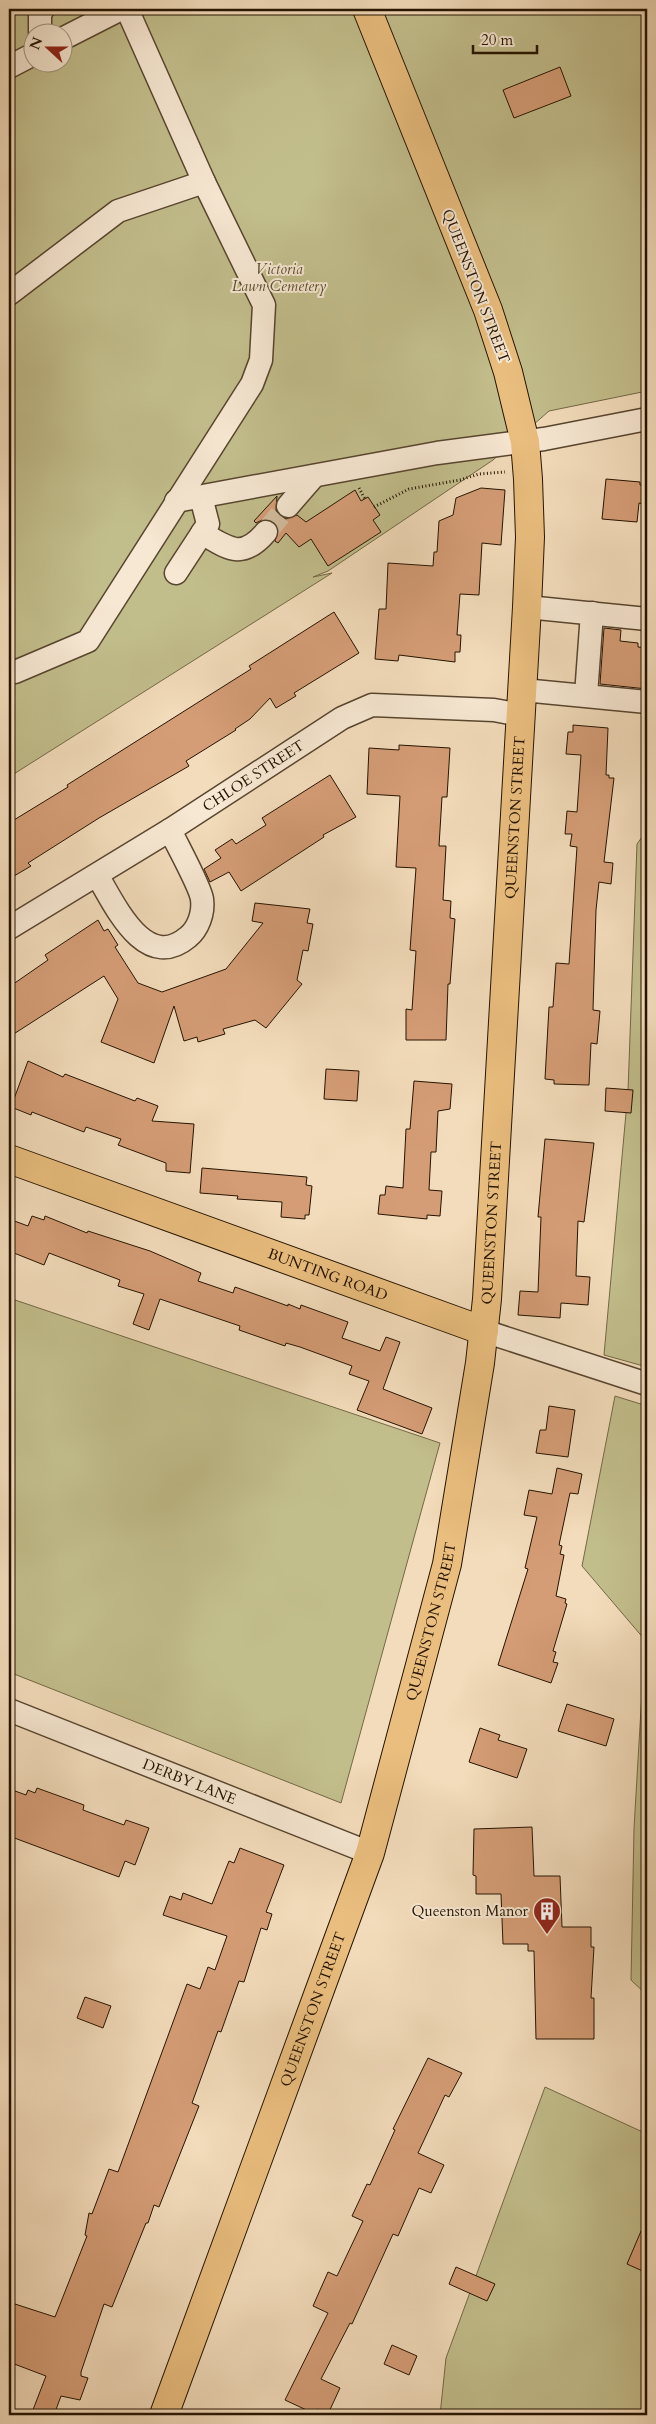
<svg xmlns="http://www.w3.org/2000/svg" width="656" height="2424" viewBox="0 0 656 2424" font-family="Cardo,serif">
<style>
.green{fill:#c2be8c;stroke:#736846;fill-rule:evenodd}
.building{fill:#d59d76;stroke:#241300}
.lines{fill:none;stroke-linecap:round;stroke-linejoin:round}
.minor-tunnel{stroke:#d4be9f;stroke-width:22;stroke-dasharray:22 11;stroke-linecap:butt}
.minor-casing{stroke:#58452f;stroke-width:25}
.major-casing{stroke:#241300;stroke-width:30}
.path{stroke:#241300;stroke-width:3;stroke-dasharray:1 2.5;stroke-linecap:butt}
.minor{stroke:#f7e8d3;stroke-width:22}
.major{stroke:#eabe7e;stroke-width:28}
.labels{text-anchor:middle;stroke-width:4;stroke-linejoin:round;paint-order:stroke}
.park-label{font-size:15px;font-style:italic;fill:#5b4f31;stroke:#f7e8d3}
.street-label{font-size:15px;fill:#241300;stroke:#f7e8d3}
.poi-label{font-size:15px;fill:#241300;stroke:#f7e8d3;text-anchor:end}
</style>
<rect width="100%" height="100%" fill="#f3dcbb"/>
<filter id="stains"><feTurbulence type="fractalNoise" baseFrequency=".004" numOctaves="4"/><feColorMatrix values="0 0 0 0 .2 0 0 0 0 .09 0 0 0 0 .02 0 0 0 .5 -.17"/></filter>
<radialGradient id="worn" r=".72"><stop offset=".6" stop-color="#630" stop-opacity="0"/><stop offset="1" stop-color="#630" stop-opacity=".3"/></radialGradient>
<path class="green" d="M9,9H647V391L549,411L493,460L328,571L313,577L332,573L9,777ZM32,32H62V62H32Z
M647,830V1367L604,1355L628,1091L637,844Z
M9,1298L440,1443L341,1803L9,1672Z
M615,1396L647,1406V1995L631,1980L634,1829L645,1640L582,1566Z
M545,2087L647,2134V2415H440L446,2358Z"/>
<path class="building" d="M560,67L571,96L514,118L503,90Z
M606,479L640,482V485L645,486L644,504L639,503L637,522L602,519Z
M481,488L505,490L501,545L482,543L479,595L460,594L457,635H461L460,652H455V662L399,655L398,661L375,659L379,609H386L388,563L433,566L434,552H437L439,521L453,515L456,498Z
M355,490L361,501L368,497L380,515L373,520L381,532L328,566L311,539L299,547L286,533L278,543L275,541L279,529L275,522L269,519L262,520L256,523L254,521L277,496L276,510L279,516L286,519L297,515L306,522Z
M334,612L359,653L294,693L296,696L276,708L270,698L250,719L235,729L236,730L186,761L189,766L99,818L28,863L31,866L9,879V823L68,787L67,785L251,669L249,666Z
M604,628L621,630L620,641L638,643V647L647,648V689L600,684Z
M573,725L608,728L606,775H609V778H614L604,862L613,863L611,884L599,882L596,910L593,1010L600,1011L597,1044L591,1043L589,1085L554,1084V1080L545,1079L549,1007H553L556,963L569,964L577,847L570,846L572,834H565L567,811L577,812L581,755L566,754L568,732H573Z
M399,745L450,748L447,797H442L439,846H446L443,900L451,901L450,918L455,919L450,984H448L446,1040H406V1009L412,1010L416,951L410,950L416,868L396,867L400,796L367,794L369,748L399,750Z
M330,775L356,817L323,835L324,837L241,891L229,872L210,882L204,869L221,858L215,850L232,839L236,844L266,825L262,818Z
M255,903L310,909L307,923L313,924L308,951L303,950L297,980L302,984L266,1028L255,1020L223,1029L225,1034L198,1042L197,1037L184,1041L174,1006L154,1063L101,1042L118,999L104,976L9,1037V987L48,960L45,955L98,920L104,931L108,929L118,945L115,947L138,983L162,992L226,969L263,923L252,921Z
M28,1061L63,1077L65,1074L135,1101L137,1098L158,1106L152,1121L194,1124L190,1173L166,1171V1163L118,1145L121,1139L86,1127L84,1132L32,1112L31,1115L11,1107Z
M326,1069L359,1071L357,1101L324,1099Z
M414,1081L452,1084L450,1109L438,1111L436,1152H431L429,1190L442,1191L440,1216L427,1215V1219L378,1214L380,1195H385L386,1186L403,1188L406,1129H410Z
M606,1088L633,1090L631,1113L605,1111Z
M545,1139L594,1143L584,1222L578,1221L576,1276L590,1277L588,1305L561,1303L560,1318L518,1315L520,1291L538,1292L541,1217H538Z
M202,1168L307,1177L306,1185L312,1186L309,1215H305V1219L281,1217L282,1202L237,1199L238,1196L200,1193Z
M32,1216L44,1220L45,1216L87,1233L88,1231L150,1251L201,1273L198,1281L233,1293L235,1287L288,1306V1304L300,1309L301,1305L348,1322L342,1338L380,1351L386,1337L400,1342L383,1389L432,1408L422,1434L357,1410L369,1381L349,1374L352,1366L300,1347L286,1343L285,1346L239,1330L240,1326L160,1299L149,1330L133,1324L144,1294L118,1286L120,1280L49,1253L44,1265L9,1251V1219L28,1226Z
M549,1406L575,1410L568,1457L536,1453L540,1430H546Z
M557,1468L582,1474L578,1494L570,1493L559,1545L562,1546L560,1554L564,1555L556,1596L566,1599L565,1603L567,1604L553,1651L556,1652L553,1662L558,1663L551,1683L498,1665L528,1569L525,1568L537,1517L524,1515L529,1490L552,1494Z
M567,1704L614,1719L606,1746L558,1731Z
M480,1728L500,1735L498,1740L527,1749L517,1778L469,1762Z
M37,1788L84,1805L83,1810L124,1825L126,1820L149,1828L135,1865L125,1861L119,1877L9,1836V1808L15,1791L26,1795L28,1790L35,1793Z
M532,1827L534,1876H560L562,1927H591V1947H594L591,1998H594V2039H536L534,1951H528V1944H503L501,1894H476V1876L473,1875L474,1829Z
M240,1848L284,1865L266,1912L272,1914L267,1930L261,1928L244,1982L239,1981L221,2032L218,2031L192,2103L199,2106L159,2207L154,2205L148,2223H146L112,2307L104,2304L81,2372V2376L88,2378L80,2400L61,2396L54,2415H31L46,2376L9,2362V2322L15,2304L55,2317L87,2236L85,2235L89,2213L92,2214L109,2169L118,2172L187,1984L200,1989L208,1967L215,1970L227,1936L163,1915L170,1896L181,1900L183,1893L212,1904L229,1861L234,1863Z
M85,1997L111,2006L103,2028L77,2018Z
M428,2058L462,2073L449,2097L445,2095L418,2153L444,2165L431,2193L419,2188L398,2236L393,2234L352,2324L350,2323L321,2379L340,2388L328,2414L317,2409L315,2414L285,2400L328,2313L313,2306L328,2272L337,2276L363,2221L352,2216L367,2184L370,2185L395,2130L393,2129Z
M647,2217V2273L627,2264Z
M456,2267L495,2284L487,2301L449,2284Z
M392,2345L417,2356L409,2375L384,2364Z"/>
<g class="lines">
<path class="minor-tunnel" d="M266,532L288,506"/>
<g class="minor-casing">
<g id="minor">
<path d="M40,32V14L43,9"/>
<path d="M62,39L121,9"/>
<path d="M9,67L32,55"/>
<path d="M9,294L118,211L204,182"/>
<path d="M176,501L437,453L544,439L647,419"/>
<path d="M288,506L314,476"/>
<path d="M202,533C229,549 242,560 266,532"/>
<path d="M176,573L208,524L201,497"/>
<path d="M527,607L647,619"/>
<path d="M9,672H15L88,641L252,384L261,360L264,305L204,182L127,9"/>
<path d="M523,690L647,702"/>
<path d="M586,695L592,613"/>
<path d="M97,875C115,905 145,973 188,937C198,929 204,913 202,899C200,886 177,845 170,830"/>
<path id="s1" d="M9,928L170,830L342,718L372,705L494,710L521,715"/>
<path d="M484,1331L647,1384"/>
<path id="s2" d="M9,1710L370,1853"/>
</g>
</g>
<g class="major-casing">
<g id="major">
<path id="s3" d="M9,1159L484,1331"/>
<path id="s4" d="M164,2415L370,1853L447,1564L480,1363L487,1299L527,607L530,537L528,479L525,442L508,372L488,310L367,9"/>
</g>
</g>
<path class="path" d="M359,488L365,499
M374,507L409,489L460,480L479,474L505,472"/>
<use href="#minor" class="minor"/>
<use href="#major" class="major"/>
</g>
<defs>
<g id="building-pin" transform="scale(1.4375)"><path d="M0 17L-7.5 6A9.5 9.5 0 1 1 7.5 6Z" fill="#8f2418" stroke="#f7e8d3"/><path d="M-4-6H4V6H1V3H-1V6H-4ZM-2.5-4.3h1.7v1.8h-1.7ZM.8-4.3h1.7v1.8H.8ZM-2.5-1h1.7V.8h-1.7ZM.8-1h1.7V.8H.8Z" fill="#fff"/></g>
</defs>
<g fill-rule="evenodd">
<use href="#building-pin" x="547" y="1911"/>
</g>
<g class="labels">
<g class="park-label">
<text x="279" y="274">Victoria<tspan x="279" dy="17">Lawn Cemetery</tspan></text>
</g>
<g class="street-label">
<text transform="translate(476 286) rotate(69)" y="5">QUEENSTON STREET</text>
<text dy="5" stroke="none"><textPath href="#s1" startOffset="288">CHLOE STREET</textPath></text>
<text dy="5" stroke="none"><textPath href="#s4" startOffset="1648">QUEENSTON STREET</textPath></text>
<text dy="5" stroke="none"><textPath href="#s4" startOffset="1242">QUEENSTON STREET</textPath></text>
<text dy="5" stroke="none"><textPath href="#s3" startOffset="339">BUNTING ROAD</textPath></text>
<text dy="5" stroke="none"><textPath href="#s4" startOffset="838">QUEENSTON STREET</textPath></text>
<text dy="5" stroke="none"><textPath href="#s2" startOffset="194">DERBY LANE</textPath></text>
<text dy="5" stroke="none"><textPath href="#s4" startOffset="432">QUEENSTON STREET</textPath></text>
</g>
<g class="poi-label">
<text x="528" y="1916">Queenston Manor</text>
</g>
</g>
<rect width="656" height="2424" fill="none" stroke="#f3dcbb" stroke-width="30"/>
<rect x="10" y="10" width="636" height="2404" fill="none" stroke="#241300" stroke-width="2.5"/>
<rect x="15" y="15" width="626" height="2394" fill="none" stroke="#241300"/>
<g transform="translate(48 48) rotate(291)"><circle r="24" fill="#f7e8d3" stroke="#a3937f"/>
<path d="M0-4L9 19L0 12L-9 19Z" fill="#8f2418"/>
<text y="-8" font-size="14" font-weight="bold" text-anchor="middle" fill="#241300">N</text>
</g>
<path d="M473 45v8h64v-8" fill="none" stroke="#241300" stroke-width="2.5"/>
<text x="481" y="45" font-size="15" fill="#241300" stroke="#f7e8d3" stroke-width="4" paint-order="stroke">20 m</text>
<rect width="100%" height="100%" filter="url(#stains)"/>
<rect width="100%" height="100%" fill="url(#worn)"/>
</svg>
